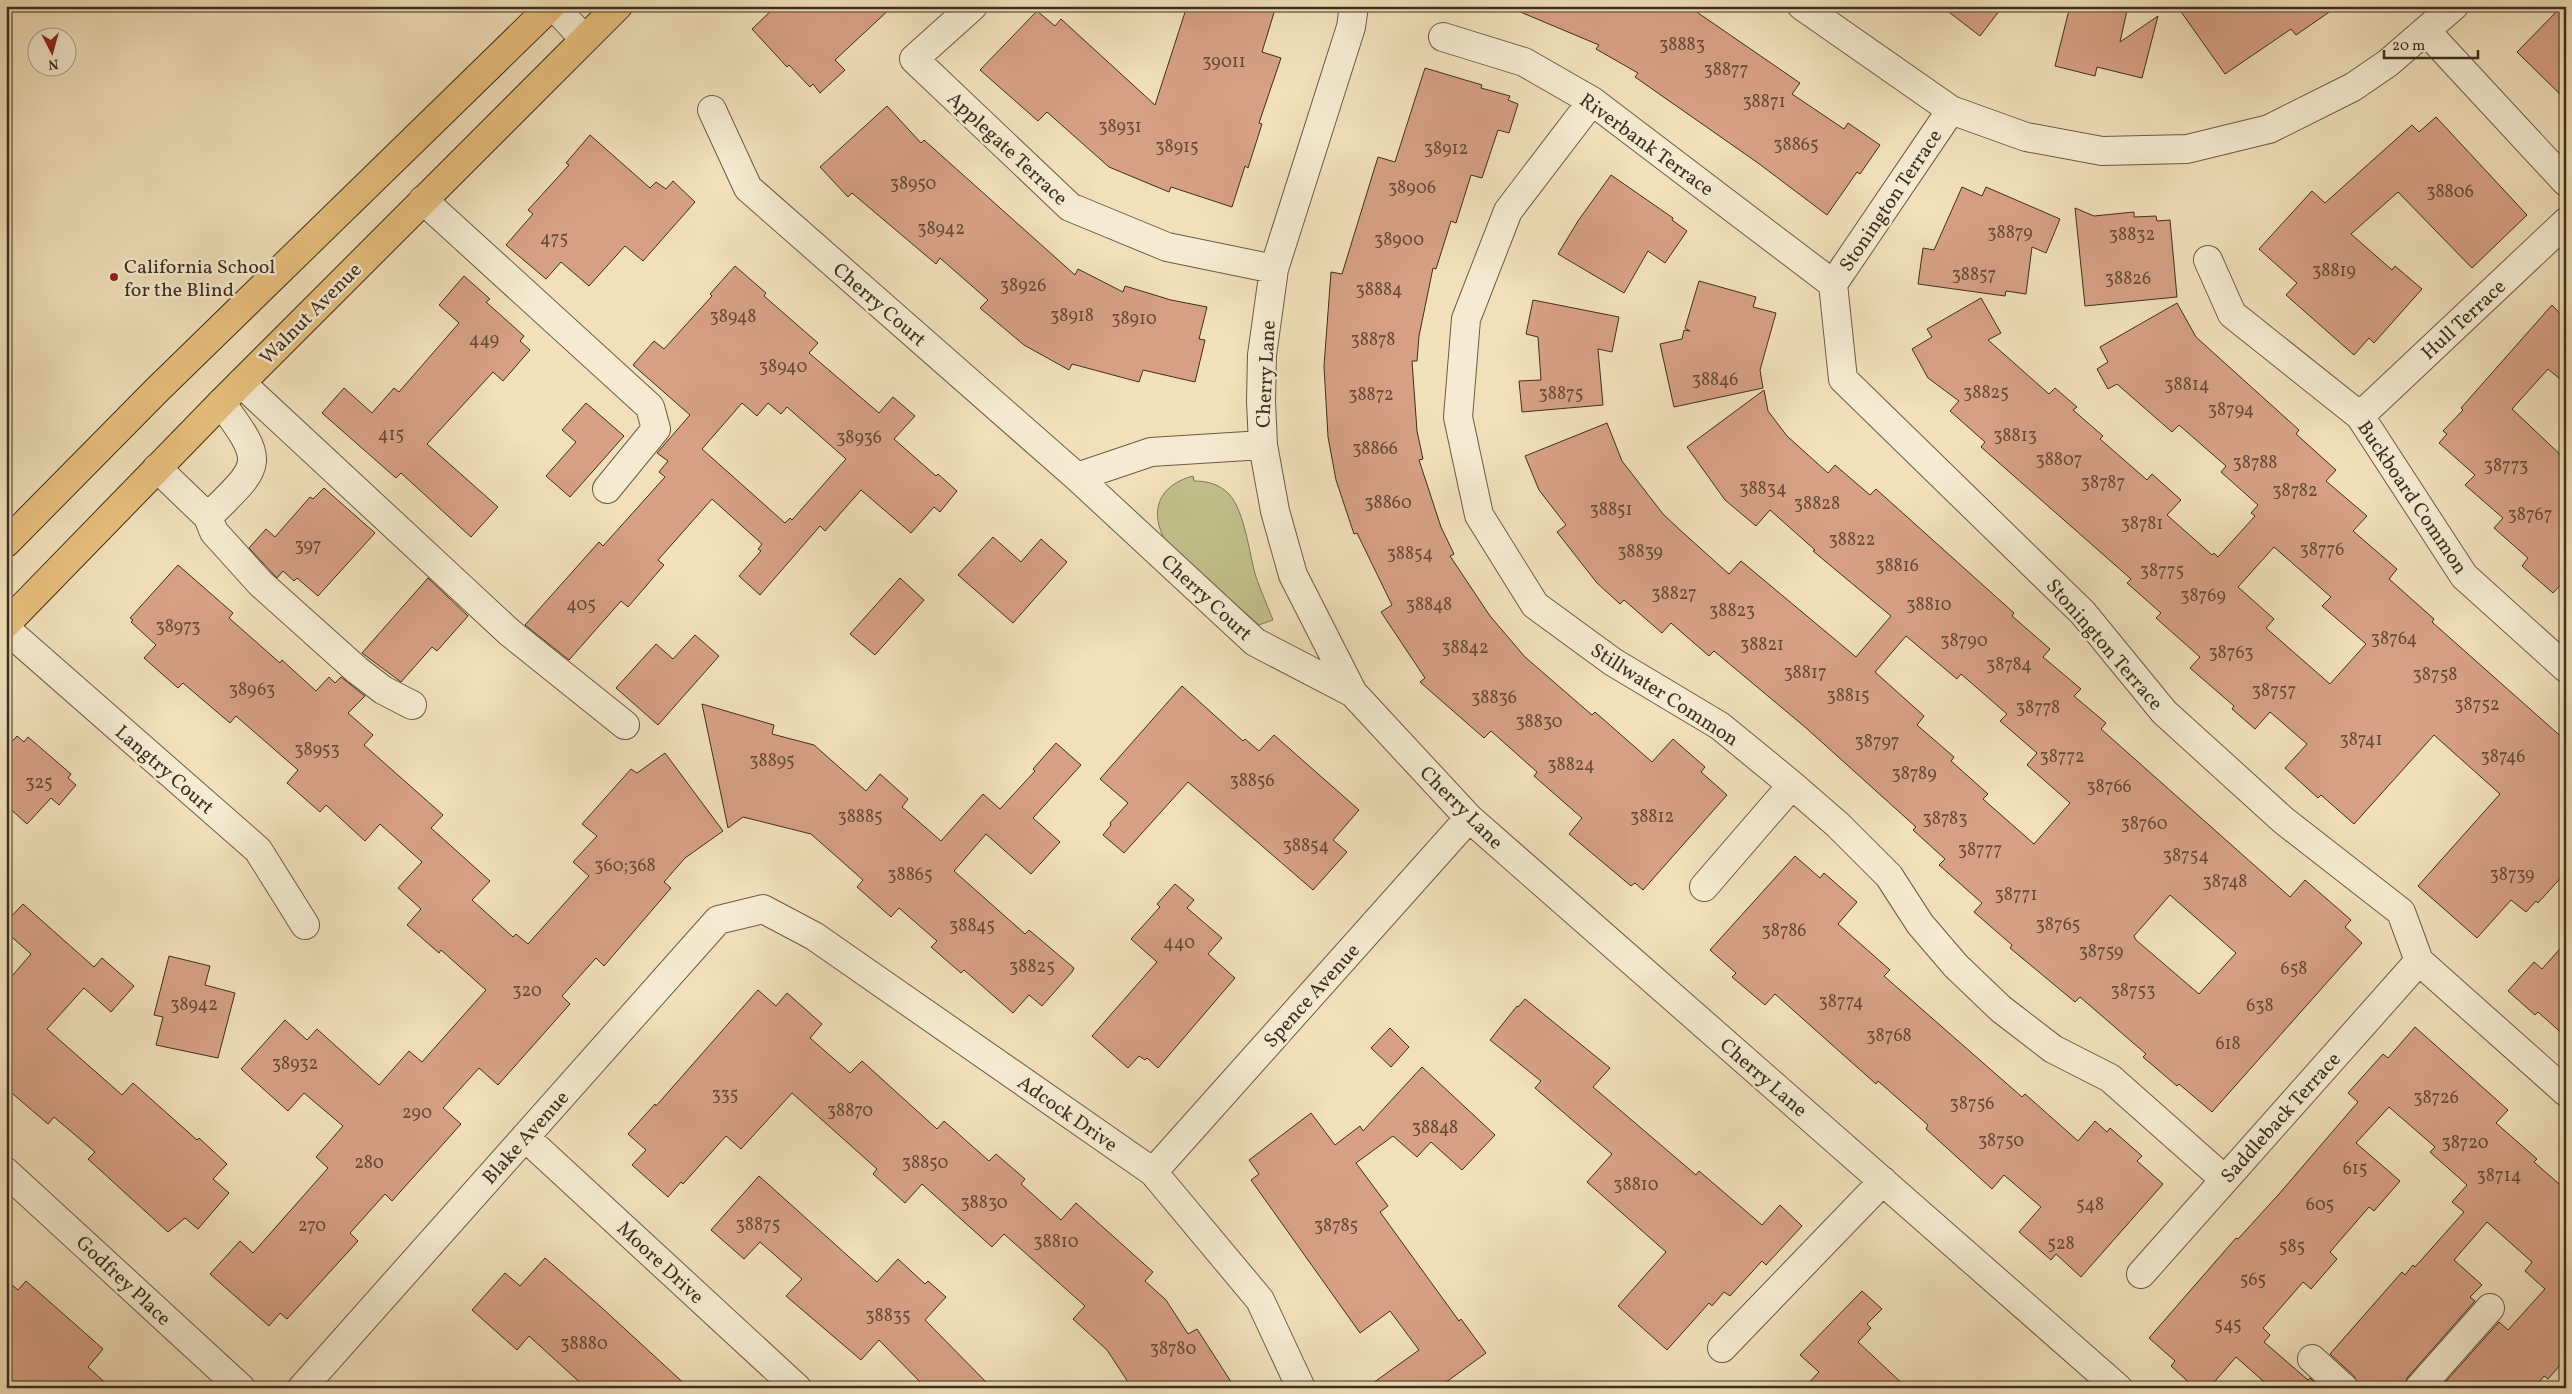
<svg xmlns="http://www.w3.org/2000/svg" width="2572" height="1394" viewBox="0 0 2572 1394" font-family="Vollkorn,serif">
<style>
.green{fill:#c1c08b;stroke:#807855}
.building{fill:#d7a084;stroke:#3e2f1f;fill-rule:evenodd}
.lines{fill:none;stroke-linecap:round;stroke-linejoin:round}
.minor-casing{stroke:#6b5b46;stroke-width:30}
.major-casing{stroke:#3e2f1f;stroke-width:30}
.minor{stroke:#f6ebd2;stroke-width:28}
.major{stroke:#e8c07d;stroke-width:28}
.poi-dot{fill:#8f2418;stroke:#f6ebd2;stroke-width:2}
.labels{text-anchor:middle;stroke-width:5;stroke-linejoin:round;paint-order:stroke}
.number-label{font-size:18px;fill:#644b38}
.street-label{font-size:20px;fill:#3e2f1f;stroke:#f6ebd2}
.poi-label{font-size:20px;fill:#3e2f1f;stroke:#f6ebd2;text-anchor:start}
</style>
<rect width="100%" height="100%" fill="#f1e0ba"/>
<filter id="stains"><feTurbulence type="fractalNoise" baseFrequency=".004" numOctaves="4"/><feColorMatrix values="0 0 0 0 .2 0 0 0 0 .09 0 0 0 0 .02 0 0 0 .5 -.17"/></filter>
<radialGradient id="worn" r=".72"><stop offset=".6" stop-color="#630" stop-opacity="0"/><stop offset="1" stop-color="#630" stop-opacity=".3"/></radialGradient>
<path class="green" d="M1193,476L1194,481C1207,481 1219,484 1229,494C1245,512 1249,553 1256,577C1261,591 1267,605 1273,620L1259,625L1166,542C1148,511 1159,485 1193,476Z"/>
<path class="building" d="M776,6H893L835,60L845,70L820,93L813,84L810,87L789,65L787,67L752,29Z
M1187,6H1276L1262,52L1281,58L1259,123L1262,124L1248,168L1245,166L1232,207L1171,187L1169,192L1109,167L1047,112L1038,121L980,70L1037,11L1055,26L1061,19L1155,105Z
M1506,6H1688L1800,83L1792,94L1844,129L1848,123L1880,145L1860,174L1857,172L1827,215L1758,163L1635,77L1638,73L1596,49L1599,45Z
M1941,6H2003L1980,36Z
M2070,6H2128L2120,42L2158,16L2142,78L2097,67L2095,76L2055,66Z
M2177,6H2338L2296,35L2291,29L2225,74Z
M2562,6H2566V100L2517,52Z
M1425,68L1482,85L1481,88L1510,96L1508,100L1518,104L1509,133L1498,130L1482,178L1471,175L1456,223L1451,221L1436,269L1433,268L1419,336L1417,361H1412L1417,431L1423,459L1419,460L1441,527L1454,554L1450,556L1490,616L1525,657L1592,715L1595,712L1652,762L1673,739L1705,767L1701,772L1727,795L1643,890L1635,883L1631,886L1569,834L1582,818L1534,776L1537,772L1491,731L1484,738L1420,682L1425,678L1381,612L1392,605L1357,533L1354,534L1336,480L1328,437L1324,366L1331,272L1342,274L1378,157L1395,162Z
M887,106L921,143L924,140L1075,275L1078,269L1123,292L1125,286L1171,300L1207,307L1199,339L1205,340L1195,382L1143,370L1139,382L1072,364L1069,370L1024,345L980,308L988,300L940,258L936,264L852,193L848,197L820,167Z
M2436,117L2527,215L2472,268L2398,192L2351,234L2392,270L2395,266L2422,289L2374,343L2369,338L2354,355L2286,295L2297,283L2259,249L2312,191L2325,203L2412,125L2419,132Z
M590,135L650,188L656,182L666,189L673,181L695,202L643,261L625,246L589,286L561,262L546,279L506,245L533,214L528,210L569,165L566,163Z
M1611,175L1673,218L1672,220L1687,231L1665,263L1648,251L1624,293L1558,254L1578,221Z
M1962,187L1982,196L1986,187L2060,219L2046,253L2032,247L2026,294L2006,291L2005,296L1918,284L1923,248L1934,250Z
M2075,208L2094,216L2134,212V217L2156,216L2157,221L2170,220L2177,297L2085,306Z
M735,266L766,293L764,296L818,343L809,353L879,413L893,397L915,416L894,439L936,476L938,474L957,491L940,512L934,507L911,533L861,490L825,531L820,526L760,595L739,576L761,551L758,549L762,544L712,499L658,560L664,565L628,607L621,601L569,660L525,625L599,542L603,546L665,477L659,472L668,461L657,453L690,415L633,365L654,341L664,349L712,296L710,294ZM742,403L757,416L768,403L781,414L787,407L846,459L792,520L790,518L785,523L702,449Z
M464,276L490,299L486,302L524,336L520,341L530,350L503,381L493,372L427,444L498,507L471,537L401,473L396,478L322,413L344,388L372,413L394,388L399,392L459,323L439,305Z
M1699,281L1756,297L1753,307L1776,313L1760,370L1763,388L1674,407L1660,344L1682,339L1684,330L1690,331L1685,328Z
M1981,298L2001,333L1988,340L2049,394L2055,388L2077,407L2073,410L2103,436L2100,439L2147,480L2152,474L2181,500L2167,515L2212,555L2214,553L2218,557L2255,516L2251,513L2258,505L2221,472L2226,466L2179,425L2172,432L2117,384L2108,389L2097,369L2108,362L2100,347L2177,303L2196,337L2299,430L2296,434L2336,470L2326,481L2367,516L2353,531L2397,569L2389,579L2434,619L2432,622L2566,741V872L2538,903L2536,901L2526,912L2511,900L2477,938L2418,886L2500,794L2434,735L2354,824L2321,795L2318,798L2285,768L2307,744L2270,712L2255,729L2232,709L2234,706L2190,668L2200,657L2156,618L2161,613L2127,583L2131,579L1981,447L1985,442L1950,411L1959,401L1928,378L1912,349L1932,337L1927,329ZM2274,547L2331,597L2322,606L2366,644L2330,684L2266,628L2274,619L2238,587Z
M1533,300L1619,317L1612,352L1598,349L1603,405L1522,412L1519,381L1541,380L1538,337L1526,334Z
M2552,305L2566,320V384L2548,369L2512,409L2566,460V579L2553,593L2522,566L2528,558L2494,528L2503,518L2465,485L2475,475L2439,443L2447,434L2443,431L2463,410L2461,408Z
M1764,390L1768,411L1787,436L1828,473L1835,465L1870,495L1876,489L2014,613L2012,616L2050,649L2043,657L2081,689L2074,696L2106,723L2101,729L2290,897L2305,880L2351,920L2345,927L2362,943L2212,1112L2179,1084L2177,1086L2143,1057L2146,1054L2080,997L2075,1002L2010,948L2012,945L1974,912L1982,903L1939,865L1945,859L1913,830L1916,827L1805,727L1714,651L1709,656L1671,623L1662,633L1624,600L1620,604L1597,583L1557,532L1566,525L1539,490L1525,456L1607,423L1622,461L1663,514L1680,530L1729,574L1741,561L1856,657L1891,616L1813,551L1815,550L1770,510L1756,526L1725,500L1687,447ZM1906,636L1957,679L1961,674L2007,714L2000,721L2037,753L2027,765L2070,803L2034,844L1983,799L1988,794L1951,761L1954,757L1917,725L1924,716L1875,672ZM2170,895L2236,953L2199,994L2136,940L2134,936Z
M586,403L624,436L570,497L546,476L576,442L562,430Z
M324,488L375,533L318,596L297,578L294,581L283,571L277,578L249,548L266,529L275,537L310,497L313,499Z
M993,537L1021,562L1041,539L1067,562L1013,623L958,575Z
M178,565L233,613L229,618L280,663L282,660L316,691L329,677L335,683L341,677L365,696L348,713L373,735L364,745L443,815L431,828L490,881L472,900L513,937L516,934L528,944L589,876L573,862L597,836L582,824L631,769L637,773L665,753L723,831L685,858L664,882L671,888L604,966L596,958L562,996L570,1004L498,1085L479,1068L443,1108L461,1124L392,1201L385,1194L350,1233L358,1241L287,1319L280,1313L269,1326L210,1274L240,1241L253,1253L328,1168L316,1157L343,1126L304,1093L288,1111L241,1069L285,1020L307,1040L317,1029L379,1085L409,1051L422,1062L486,990L441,950L439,953L407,925L421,909L398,888L422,862L380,824L365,841L326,805L320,812L287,783L298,770L236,716L230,723L183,683L178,688L144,658L156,645L131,622L133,620L130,618Z
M428,578L468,616L437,651L432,647L401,682L362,653Z
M900,578L924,600L875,655L850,634Z
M695,635L719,656L658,725L616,688L656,644L673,659Z
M1182,686L1243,741L1245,739L1259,751L1274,735L1359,810L1333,840L1347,852L1313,890L1188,782L1124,853L1103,835L1111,825L1110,823L1128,803L1100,779Z
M702,704L774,725L772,734L814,745L866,791L880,774L908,799L902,807L941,841L983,794L1000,809L1035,771L1033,769L1056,743L1081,765L1033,818L1060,842L1031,874L986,834L954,871L1025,934L1029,930L1074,968L1072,972L1042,1006L1029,995L1013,1013L964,970L961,973L931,947L937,941L899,908L891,917L857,887L863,880L811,834L743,817L728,828Z
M17,736L24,742L28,737L71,774L68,778L76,785L59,805L51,798L27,824L6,805V748Z
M1795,856L1820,878L1824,873L1857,902L1838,924L1890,970L1884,976L2022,1097L2025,1094L2078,1141L2095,1121L2107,1132L2110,1128L2142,1156L2137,1161L2163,1184L2081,1277L2056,1254L2051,1260L2019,1232L2041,1207L2004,1175L1992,1189L1926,1129L1928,1125L1878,1081L1876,1084L1775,994L1765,1005L1732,977L1736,973L1710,950Z
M1175,884L1194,900L1187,908L1222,938L1208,954L1235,978L1158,1068L1147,1058L1145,1060L1139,1056L1128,1068L1092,1036L1157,962L1131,939L1160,907L1157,904Z
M23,904L94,967L102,958L134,986L111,1012L84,988L47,1029L122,1095L133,1083L197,1140L199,1138L227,1164L213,1179L229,1193L198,1229L185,1218L168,1232L88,1159L95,1152L54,1117L48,1124L6,1088V983L31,954L6,932V922Z
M2566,942V1037L2538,1012L2535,1015L2508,991L2534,962L2542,969Z
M169,956L210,966L205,985L235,993L218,1058L156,1045L163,1017L154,1015Z
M758,990L776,1006L787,993L822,1024L810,1038L850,1073L862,1061L937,1129L944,1121L989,1161L996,1154L1025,1179L1021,1184L1061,1220L1076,1203L1153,1272L1145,1281L1166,1300L1188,1334L1197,1329L1235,1388H1132L1107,1350L1073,1319L1085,1306L1004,1234L992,1247L922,1184L905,1203L873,1174L877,1169L792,1093L741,1149L726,1136L683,1184L681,1182L668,1197L632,1165L646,1150L628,1134L655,1104L656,1106Z
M1525,999L1610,1068L1593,1087L1696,1175L1699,1171L1762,1225L1780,1205L1802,1226L1766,1265L1762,1261L1730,1296L1724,1292L1712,1306L1709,1303L1667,1350L1618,1306L1666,1252L1587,1182L1612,1154L1535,1088L1541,1081L1490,1040L1517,1006L1518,1007Z
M2415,1027L2508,1110L2496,1123L2537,1159L2534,1162L2566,1190V1358L2548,1379L2544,1376L2534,1388H2440L2499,1322L2508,1330L2545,1289L2525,1271L2532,1262L2487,1222L2454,1260L2482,1285L2470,1297L2475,1301L2407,1378L2404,1388H2359L2354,1376L2330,1354L2402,1272L2405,1275L2413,1265L2415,1267L2464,1212L2452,1202L2467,1185L2430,1152L2435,1147L2389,1107L2356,1143L2400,1181L2374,1211L2369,1207L2330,1252L2337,1259L2311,1289L2303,1282L2263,1328L2270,1335L2264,1342L2308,1380L2310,1378L2320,1388H2271L2236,1357L2209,1388H2195L2171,1366L2175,1361L2149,1338L2236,1238L2238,1239L2279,1194L2358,1102L2348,1093L2383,1054L2388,1058Z
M1390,1028L1409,1047L1391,1067L1371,1048Z
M1422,1067L1495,1135L1462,1170L1431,1142L1417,1157L1393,1136L1356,1163L1388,1206L1380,1212L1459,1321L1461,1319L1486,1353L1438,1388H1366L1419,1350L1390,1311L1360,1333L1251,1180L1259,1174L1249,1160L1311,1113L1335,1145L1360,1126L1363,1131Z
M759,1176L877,1282L898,1259L925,1284L928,1281L946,1297L925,1320L992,1388H926L879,1340L861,1360L786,1296L802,1279L760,1242L744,1259L711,1230Z
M545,1258L601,1307L689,1388H586L529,1336L517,1350L472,1310L505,1273L520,1286Z
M6,1280L18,1290L26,1281L103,1349L88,1367L111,1388H6Z
M1862,1291L1882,1309L1867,1324L1871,1328L1858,1342L1907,1388H1804L1819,1372L1800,1355Z"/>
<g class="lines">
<g class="minor-casing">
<path id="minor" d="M554,6L584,39
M973,6L914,59L1070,207L1167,247L1274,269
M1354,6L1351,27L1274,269L1262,355L1261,401L1263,445L1275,511L1293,575L1353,693L1469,818L2118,1388
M1802,6L1951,110L2026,137L2102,151L2187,149L2269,129L2353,87L2388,63L2454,6
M2426,31L2566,182
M1443,37L1524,62L1592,101L1833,284
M1592,101L1508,211L1466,319L1458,417L1479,515L1535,605L1613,662L1720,726L1792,785L1838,825L1889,876L1920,924L1956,966L2001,1009L2053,1049L2110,1078L2224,1179
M712,110L748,188L1077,477L1255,642L1353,693
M1951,110L1833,284L1843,379L2083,613L2164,712L2283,820L2401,912L2419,961L2566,1092
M423,200L650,407L656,429L607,489
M2208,260L2232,314L2360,416L2464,576L2566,668
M241,383L509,632L625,725
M2360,416L2566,222
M157,468L208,517C260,465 268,465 221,403
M1077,477L1151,452L1263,445
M208,517L214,532L261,584L357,670L383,690L412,705
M6,629L258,850L305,925
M1704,887L1792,785
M525,1137L797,1388
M6,1172L241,1388
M1153,1172L1469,818
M2141,1274L2419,961
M1722,1348L1883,1181
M2312,1359L2344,1388
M302,1388L718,920L763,909L814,936L1153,1172L1260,1300L1301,1388
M2419,1388L2490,1308"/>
</g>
<g class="major-casing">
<path id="major" d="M6,543L157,390L551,6
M6,624L221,403L618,6"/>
</g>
<use href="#minor" class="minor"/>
<use href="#major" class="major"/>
</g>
<circle class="poi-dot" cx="114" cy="277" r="5"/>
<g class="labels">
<g class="number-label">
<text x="1682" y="50">38883</text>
<text x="1224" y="67">39011</text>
<text x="1726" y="75">38877</text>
<text x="1764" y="107">38871</text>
<text x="1120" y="132">38931</text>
<text x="1796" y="150">38865</text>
<text x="1177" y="152">38915</text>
<text x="1446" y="154">38912</text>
<text x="913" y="189">38950</text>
<text x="1412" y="193">38906</text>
<text x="2450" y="197">38806</text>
<text x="941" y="234">38942</text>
<text x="2010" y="238">38879</text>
<text x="2132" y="240">38832</text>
<text x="554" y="244">475</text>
<text x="1399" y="245">38900</text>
<text x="2334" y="276">38819</text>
<text x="1974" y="280">38857</text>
<text x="2128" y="284">38826</text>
<text x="1023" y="291">38926</text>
<text x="1379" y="295">38884</text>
<text x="1072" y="321">38918</text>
<text x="733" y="322">38948</text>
<text x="1134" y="324">38910</text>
<text x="484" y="345">449</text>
<text x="1373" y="345">38878</text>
<text x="783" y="372">38940</text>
<text x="1715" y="385">38846</text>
<text x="2187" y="390">38814</text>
<text x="1986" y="398">38825</text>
<text x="1561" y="399">38875</text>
<text x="1371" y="400">38872</text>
<text x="2231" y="415">38794</text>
<text x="391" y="440">415</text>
<text x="2015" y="441">38813</text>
<text x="859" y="443">38936</text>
<text x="1375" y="454">38866</text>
<text x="2059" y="465">38807</text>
<text x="2255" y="468">38788</text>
<text x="2506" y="471">38773</text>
<text x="2103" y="488">38787</text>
<text x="1763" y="494">38834</text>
<text x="2295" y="496">38782</text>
<text x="1388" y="508">38860</text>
<text x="1817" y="509">38828</text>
<text x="1611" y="515">38851</text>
<text x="2530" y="520">38767</text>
<text x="2142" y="529">38781</text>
<text x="1852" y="545">38822</text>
<text x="308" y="551">397</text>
<text x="2322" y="555">38776</text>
<text x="1640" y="557">38839</text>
<text x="1410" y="559">38854</text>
<text x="1897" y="571">38816</text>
<text x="2162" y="576">38775</text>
<text x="1674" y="599">38827</text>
<text x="2203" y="601">38769</text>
<text x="581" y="610">405</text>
<text x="1429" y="610">38848</text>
<text x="1929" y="610">38810</text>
<text x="1732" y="616">38823</text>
<text x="178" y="632">38973</text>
<text x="2394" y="644">38764</text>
<text x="1964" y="646">38790</text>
<text x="1762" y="650">38821</text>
<text x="1465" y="653">38842</text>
<text x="2231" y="658">38763</text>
<text x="2009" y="670">38784</text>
<text x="1805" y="678">38817</text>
<text x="2435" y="680">38758</text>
<text x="252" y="695">38963</text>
<text x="2274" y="696">38757</text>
<text x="1848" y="701">38815</text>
<text x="1494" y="703">38836</text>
<text x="2477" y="710">38752</text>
<text x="2038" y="713">38778</text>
<text x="1539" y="727">38830</text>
<text x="2361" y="745">38741</text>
<text x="1877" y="747">38797</text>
<text x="317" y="755">38953</text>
<text x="2062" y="762">38772</text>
<text x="2503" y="762">38746</text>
<text x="772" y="766">38895</text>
<text x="1571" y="770">38824</text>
<text x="1914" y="779">38789</text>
<text x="1252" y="786">38856</text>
<text x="39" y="788">325</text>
<text x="2109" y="792">38766</text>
<text x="860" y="822">38885</text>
<text x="1652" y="822">38812</text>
<text x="1945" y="824">38783</text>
<text x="2144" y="829">38760</text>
<text x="1306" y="851">38854</text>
<text x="1980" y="855">38777</text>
<text x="2186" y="861">38754</text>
<text x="625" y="871">360;368</text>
<text x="910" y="880">38865</text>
<text x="2512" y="880">38739</text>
<text x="2225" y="887">38748</text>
<text x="2016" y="900">38771</text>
<text x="2058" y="930">38765</text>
<text x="972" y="931">38845</text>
<text x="1784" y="936">38786</text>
<text x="1179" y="948">440</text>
<text x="2101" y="957">38759</text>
<text x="1032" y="972">38825</text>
<text x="2294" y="974">658</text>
<text x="527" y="996">320</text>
<text x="2133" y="996">38753</text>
<text x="1841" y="1007">38774</text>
<text x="194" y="1010">38942</text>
<text x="2260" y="1011">638</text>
<text x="1889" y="1041">38768</text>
<text x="2228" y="1049">618</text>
<text x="295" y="1069">38932</text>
<text x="725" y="1100">335</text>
<text x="2436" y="1103">38726</text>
<text x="1972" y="1109">38756</text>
<text x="850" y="1116">38870</text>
<text x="417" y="1118">290</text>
<text x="1435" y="1133">38848</text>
<text x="2001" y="1146">38750</text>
<text x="2465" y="1148">38720</text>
<text x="369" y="1168">280</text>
<text x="925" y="1168">38850</text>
<text x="2355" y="1174">615</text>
<text x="2499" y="1181">38714</text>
<text x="1636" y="1190">38810</text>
<text x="984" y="1208">38830</text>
<text x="2090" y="1210">548</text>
<text x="2320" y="1210">605</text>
<text x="758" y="1230">38875</text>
<text x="312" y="1231">270</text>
<text x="1336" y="1231">38785</text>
<text x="1056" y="1247">38810</text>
<text x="2061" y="1249">528</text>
<text x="2292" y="1252">585</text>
<text x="2253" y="1285">565</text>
<text x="888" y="1321">38835</text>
<text x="2228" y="1330">545</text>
<text x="584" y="1349">38880</text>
<text x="1173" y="1354">38780</text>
</g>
<g class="street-label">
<text transform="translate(1647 144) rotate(36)" y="7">Riverbank Terrace</text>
<text transform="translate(1008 148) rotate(43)" y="7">Applegate Terrace</text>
<text transform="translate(1890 200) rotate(-56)" y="7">Stonington Terrace</text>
<text transform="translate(880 304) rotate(41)" y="7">Cherry Court</text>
<text transform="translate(310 313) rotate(-45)" y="7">Walnut Avenue</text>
<text transform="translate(2463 319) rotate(-43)" y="7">Hull Terrace</text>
<text transform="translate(1265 374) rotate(-87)" y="7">Cherry Lane</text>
<text transform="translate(2413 497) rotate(56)" y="7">Buckboard Common</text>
<text transform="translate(1207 597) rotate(43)" y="7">Cherry Court</text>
<text transform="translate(2105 644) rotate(49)" y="7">Stonington Terrace</text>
<text transform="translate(1665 694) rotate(33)" y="7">Stillwater Common</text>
<text transform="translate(165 769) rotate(41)" y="7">Langtry Court</text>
<text transform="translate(1462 807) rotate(45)" y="7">Cherry Lane</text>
<text transform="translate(1311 995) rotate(-48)" y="7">Spence Avenue</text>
<text transform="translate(1764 1077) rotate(41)" y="7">Cherry Lane</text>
<text transform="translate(1068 1113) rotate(35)" y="7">Adcock Drive</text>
<text transform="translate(2280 1117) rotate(-48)" y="7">Saddleback Terrace</text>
<text transform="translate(525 1137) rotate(-48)" y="7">Blake Avenue</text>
<text transform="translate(661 1262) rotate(43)" y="7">Moore Drive</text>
<text transform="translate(124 1280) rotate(43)" y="7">Godfrey Place</text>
</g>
<g class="poi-label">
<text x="124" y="273">California School<tspan x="124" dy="23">for the Blind</tspan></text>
</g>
</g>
<rect width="2572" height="1394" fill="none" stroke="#f1e0ba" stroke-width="25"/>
<rect x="8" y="8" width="2557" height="1379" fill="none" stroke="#3e2f1f" stroke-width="2.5"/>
<rect x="12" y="12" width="2547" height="1369" fill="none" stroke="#3e2f1f"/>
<g transform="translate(52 52) rotate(174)"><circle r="24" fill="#f6ebd2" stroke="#aca08a"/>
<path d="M0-4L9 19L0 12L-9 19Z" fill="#8f2418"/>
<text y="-8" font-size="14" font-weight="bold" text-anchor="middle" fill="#3e2f1f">N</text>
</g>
<path d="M2384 50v8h94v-8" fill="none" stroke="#3e2f1f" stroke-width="2.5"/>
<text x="2392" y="50" font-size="15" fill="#3e2f1f" stroke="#f6ebd2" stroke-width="4" paint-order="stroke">20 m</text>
<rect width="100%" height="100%" filter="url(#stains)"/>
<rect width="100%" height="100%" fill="url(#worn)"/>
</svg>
